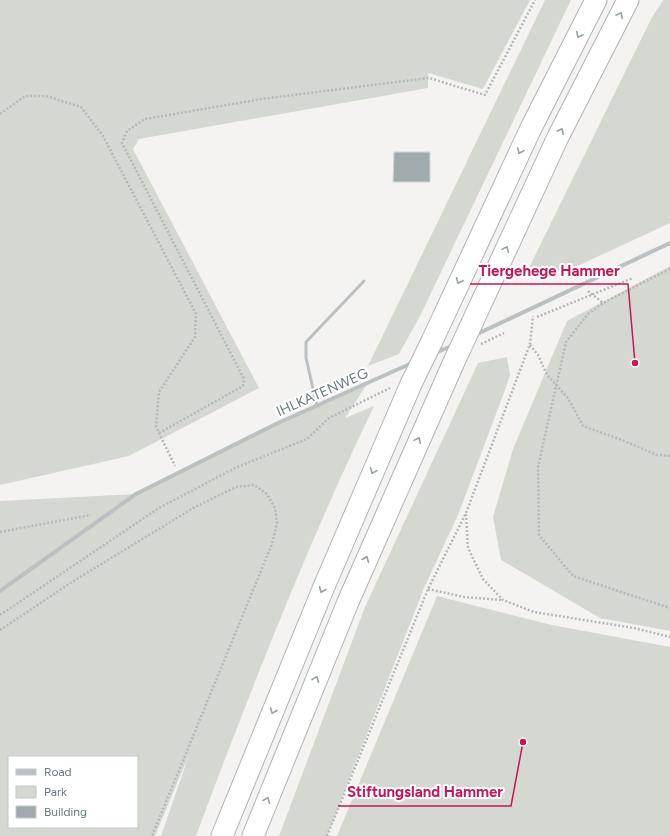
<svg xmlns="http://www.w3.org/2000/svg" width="670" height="836" viewBox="0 0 670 836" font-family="Figtree,sans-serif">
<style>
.green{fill:#d5d8d0;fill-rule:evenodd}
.building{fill:#a1abad;stroke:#d5d5d3}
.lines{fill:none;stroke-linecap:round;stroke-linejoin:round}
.highway-casing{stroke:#afb3b5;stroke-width:23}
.path{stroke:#b5b9ba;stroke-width:2.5;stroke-dasharray:2 2;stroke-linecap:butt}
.lane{stroke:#bbc0c2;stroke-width:3}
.street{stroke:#bbc0c2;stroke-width:4}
.highway{stroke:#fff;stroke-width:21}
.highway-bridge-casing{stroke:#afb3b5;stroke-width:23;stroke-linecap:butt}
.highway-bridge{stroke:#fff;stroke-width:21}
.oneway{stroke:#94a1a5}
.labels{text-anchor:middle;stroke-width:4;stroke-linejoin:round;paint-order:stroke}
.street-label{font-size:14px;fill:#66797e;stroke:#fff}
.leader{fill:none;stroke:#c2185b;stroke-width:1.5}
.callout-dot{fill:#c2185b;stroke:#fff;stroke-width:1.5}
.callout-label{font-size:15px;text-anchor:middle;font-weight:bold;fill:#c2185b;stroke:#fff;stroke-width:4;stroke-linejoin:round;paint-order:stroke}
</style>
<rect width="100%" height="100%" fill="#f4f3f1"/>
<path class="green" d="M0,0H530L483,89L428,73V88L139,139L133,149L259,388L129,456L0,485Z
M545,0H571L420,316L399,354L368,366Z
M663,0H670V223L571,269L526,274L651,19Z
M670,266V631L600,618L501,560L493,517L513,449L567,321Z
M507,357L510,375L505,390L458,515L424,588L327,836H279L365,607L478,363Z
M367,384L345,418L374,406C307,546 250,691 196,836H161L189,755L155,836H0V501L136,494L278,423ZM9,757H137V827H9Z
M437,596L552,625L670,647V836H337Z"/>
<path class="building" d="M394,152H430V182H393Z"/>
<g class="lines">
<g class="highway-casing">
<path id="highway" d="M472,323L558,137L628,0
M432,341L531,128L596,0
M222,836L323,589L411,384
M253,836L348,602L453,364"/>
</g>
<path class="path" d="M0,114L25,96H46L81,107L103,136L196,314L195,337L159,392L156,427L175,466
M670,269L603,303L588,314L566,342L538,467L539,535L573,576L670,608
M588,291L603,303
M537,317L633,278
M481,344L504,333
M530,345L538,355L547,375L568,398L583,426L622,440L657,455L670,456
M159,433L243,386L244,379L122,143L127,131L145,119L262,99L429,78L485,95L535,0
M466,514L468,548L483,579L503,600L534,612L634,628L670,637
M0,532L91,515
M428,589L464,597L502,600
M0,615L159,508L235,468L307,439L329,418L390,388
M0,630L75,580L195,507L236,487L254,485L267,494L275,508L277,523L272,544L152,836
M327,836L428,589L466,513L530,344L533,316"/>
<path class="lane" d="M317,406L306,358V342L364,281"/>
<path class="street" d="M475,335L670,243
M435,353L454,345
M0,591L136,494L278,423L412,363"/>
<use href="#highway" class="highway"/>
<g class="highway-bridge-casing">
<path id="highway-bridge" d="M453,364L472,323
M411,384L432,341"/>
</g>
<use href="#highway-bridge" class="highway-bridge"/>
</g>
<defs><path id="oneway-chevron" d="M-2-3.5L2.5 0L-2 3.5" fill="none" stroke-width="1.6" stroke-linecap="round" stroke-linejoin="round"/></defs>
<g class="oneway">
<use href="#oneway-chevron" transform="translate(620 15) rotate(-63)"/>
<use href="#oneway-chevron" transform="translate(579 35) rotate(117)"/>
<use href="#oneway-chevron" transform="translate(561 131) rotate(-63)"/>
<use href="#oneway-chevron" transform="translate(520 151) rotate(115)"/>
<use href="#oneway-chevron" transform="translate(506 249) rotate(-66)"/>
<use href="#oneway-chevron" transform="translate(459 281) rotate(115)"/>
<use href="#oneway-chevron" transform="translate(418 440) rotate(-66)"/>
<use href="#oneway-chevron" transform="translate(373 471) rotate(114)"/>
<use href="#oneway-chevron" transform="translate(366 559) rotate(-67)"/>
<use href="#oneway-chevron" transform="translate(322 590) rotate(113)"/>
<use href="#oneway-chevron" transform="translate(316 679) rotate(-68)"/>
<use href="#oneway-chevron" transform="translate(273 711) rotate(112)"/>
<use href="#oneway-chevron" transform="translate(267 800) rotate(-68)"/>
</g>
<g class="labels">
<g class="street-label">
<text transform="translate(322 392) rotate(-24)" y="5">IHLKATENWEG</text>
</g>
</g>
<path class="leader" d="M635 363L628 284H470M523 742L511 806H338"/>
<g class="callout-dot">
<circle cx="635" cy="363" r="4"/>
<circle cx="523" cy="742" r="4"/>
</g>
<g class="callout-label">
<text x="549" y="276">Tiergehege Hammer</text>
<text x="425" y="797">Stiftungsland Hammer</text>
</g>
<rect x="8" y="756" width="130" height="72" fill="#ffffff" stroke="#c2c9cb"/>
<rect x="16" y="769" width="20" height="6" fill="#bbc0c2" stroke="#c2c9cb"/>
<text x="44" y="776" font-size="12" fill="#66797e">Road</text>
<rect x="16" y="786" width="20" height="12" fill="#d5d8d0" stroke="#c2c9cb"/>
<text x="44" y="796" font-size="12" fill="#66797e">Park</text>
<rect x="16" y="806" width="20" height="12" fill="#a1abad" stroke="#c2c9cb"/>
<text x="44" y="816" font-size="12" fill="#66797e">Building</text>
</svg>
